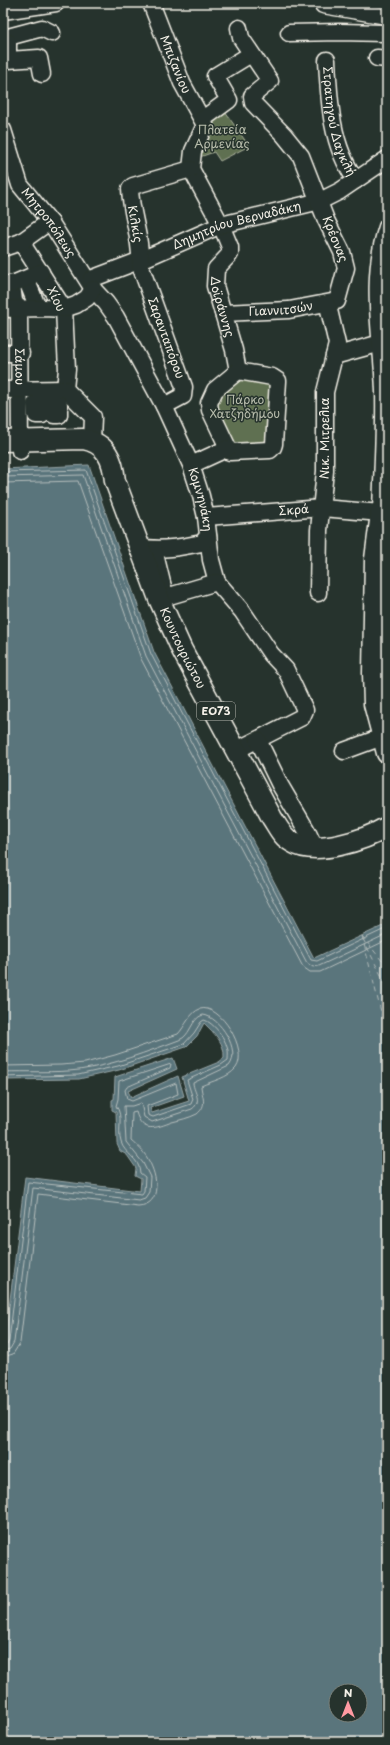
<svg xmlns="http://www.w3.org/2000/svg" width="390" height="1745" viewBox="0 0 390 1745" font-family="'Playpen Sans',sans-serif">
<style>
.green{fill:#5f6f51;stroke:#aab09c}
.water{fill:#5a747c;stroke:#98a6a7;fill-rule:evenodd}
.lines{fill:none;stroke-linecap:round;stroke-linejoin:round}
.shore{stroke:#b6bfbd;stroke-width:1}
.ferry{stroke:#afb9b7;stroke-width:1;stroke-dasharray:5 4;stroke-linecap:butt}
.minor-casing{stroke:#f4f1e8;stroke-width:19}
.major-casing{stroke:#f4f1e8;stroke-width:23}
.minor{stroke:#26332d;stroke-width:16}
.major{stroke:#26332d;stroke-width:20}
.labels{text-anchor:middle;stroke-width:3;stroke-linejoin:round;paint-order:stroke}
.shield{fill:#26332d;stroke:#b6b8b0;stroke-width:1}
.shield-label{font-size:11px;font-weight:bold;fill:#f4f1e8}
.street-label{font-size:12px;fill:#f4f1e8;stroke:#26332d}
.park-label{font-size:12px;fill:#b8bdac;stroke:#26332d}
</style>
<rect width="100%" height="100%" fill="#26332d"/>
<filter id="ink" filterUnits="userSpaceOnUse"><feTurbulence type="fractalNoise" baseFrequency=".025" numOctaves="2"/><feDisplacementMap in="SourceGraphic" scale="8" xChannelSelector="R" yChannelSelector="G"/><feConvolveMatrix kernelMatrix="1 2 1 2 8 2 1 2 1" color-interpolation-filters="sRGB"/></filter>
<g filter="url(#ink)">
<path class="green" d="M225,112L249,146L220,161L214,152L194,159L208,123Z
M235,379L273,382L268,442L239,450L215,405Z"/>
<path class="water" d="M89,465L154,652L314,958L387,924V1742H3V1357L25,1177L140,1191L141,1179L135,1176L136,1168L127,1155L120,1151L117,1144L116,1112L112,1110V1100L114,1099L115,1077L173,1058L177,1069L128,1091L131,1097L178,1076L184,1096L150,1108L152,1113L189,1101L182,1077L219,1062L224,1058C225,1043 215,1034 204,1023L197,1036L186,1047L119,1070L79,1079L3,1080V469ZM336,1691H360V1715H336Z"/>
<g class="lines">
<path class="shore" d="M3,472L86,470L151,654L311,960L317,961L387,928
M3,477L83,475L146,656L307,963L313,967L319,966L387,934
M3,483L78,481L141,659L303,967L310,972H320L387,940
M3,1066L61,1065L85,1063L115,1055L178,1034C185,1027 190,1012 200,1009C220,1003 249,1050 236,1068C228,1078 212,1081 201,1086C202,1097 208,1105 197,1114C189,1118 180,1120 172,1122C156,1128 142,1134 136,1112L132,1113L131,1140C138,1146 145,1153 149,1161C157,1175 163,1205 138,1206L38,1194L20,1343L13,1354L3,1357
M3,1072C28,1071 54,1073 79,1070C113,1065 147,1052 179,1040C191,1036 191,1018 203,1015C219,1016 242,1051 229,1066L193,1083C194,1093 203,1101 192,1109L152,1122L144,1117L141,1103L132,1106H124L126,1142L143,1163L150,1177L149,1192L145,1198L139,1200L33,1188L14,1342L10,1349L3,1351
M3,1077L78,1075L118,1066L184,1044L194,1033L201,1022L204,1020C213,1022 225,1038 227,1047C229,1051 228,1056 228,1060L221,1065L187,1080L193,1099L191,1104L153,1117L148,1115L147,1106L178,1094L176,1083L132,1101L127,1099L125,1090L127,1087L170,1068L171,1064L119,1081L118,1099L116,1106C124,1116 117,1130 121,1142C124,1154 140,1158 140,1173L145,1177L144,1191L142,1194L28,1182L9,1341L7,1345H3"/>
<path class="ferry" d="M362,936L387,1036
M362,936L387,967
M363,939L387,987"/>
<g class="minor-casing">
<g id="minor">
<path id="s1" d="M151,3L182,83L205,125L193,151L191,169L221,225L230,247V254L216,269L215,286L234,350L238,371"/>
<path d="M323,5L387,16"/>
<path d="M3,11L56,3"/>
<path d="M289,33L340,32L384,33L387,32"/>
<path d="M3,42H8V37L42,28L52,33"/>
<path d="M8,42V60L39,58L42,74"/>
<path d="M377,58L387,59"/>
<path id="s2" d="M327,60C329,101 331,146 356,180"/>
<path d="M203,119L229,100L215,76L251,54"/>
<path id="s3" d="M3,130L20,185L51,223L93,289L106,303L116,317L164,406L191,465L201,496L206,517L211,560L217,582L242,611L271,654L286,670L305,710L302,717L237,750"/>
<path d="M21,242L64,309L67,369L65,389"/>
<path d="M3,248L21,242L46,224L51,223"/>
<path d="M26,279L38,308"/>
<path id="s4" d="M12,284L14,301L19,310L20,451"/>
<path d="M3,285L15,283L41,272"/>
<path id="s5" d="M93,289L91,279L141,260L221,225L320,201L340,191L387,159"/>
<path d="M3,309L44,308L64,309L76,305L87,298L93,289"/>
<path id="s6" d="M223,313L289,310L337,301L346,268L342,252L326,220L301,156L284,135L253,103L252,96L270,81L241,38L239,28"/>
<path d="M3,353H21"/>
<path d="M334,356L381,343"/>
<path d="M238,371L272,377L278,381L274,444L273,447L270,450L230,452L210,410L209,403L215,390Z"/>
<path d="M3,390L65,389L93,417L92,441"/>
<path d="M35,404H59V415H54V413H42V415H36Z"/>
<path d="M164,406L183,396L184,387L140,265C142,240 131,215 130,189L133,186L191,169"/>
<path d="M191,465L228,448"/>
<path id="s7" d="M206,517L322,508L381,513C382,472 385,432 384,391C382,336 369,280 387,227"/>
<path d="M140,547C161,551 182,547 202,543L208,536"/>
<path d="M154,550L164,591"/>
<path id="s8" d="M318,593L319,530L325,471V392L337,344L329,310L326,304"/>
<path d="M159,599L217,582"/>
<path d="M258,740L280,785L307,831L315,848"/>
<path d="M344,751L382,737"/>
</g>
</g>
<g class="major-casing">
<g id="major">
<path id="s9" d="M3,441L83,439C106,443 113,459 115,481L159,599L182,650L272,818C278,827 282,837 292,842C315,857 365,840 387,827"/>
<path d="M387,512L381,513L375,559L373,673L374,704L387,753"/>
</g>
</g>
<use href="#minor" class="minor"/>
<use href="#major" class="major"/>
</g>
</g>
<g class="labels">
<rect class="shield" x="197" y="702" width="38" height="18" rx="3"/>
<g class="shield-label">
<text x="216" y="715">ΕΟ73</text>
</g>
<g class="street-label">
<text dy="4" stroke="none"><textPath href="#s1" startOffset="66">Μπιζανίου</textPath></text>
<text dy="4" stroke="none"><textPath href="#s2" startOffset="63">Στρατηγού Δαγκλή</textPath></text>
<text dy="4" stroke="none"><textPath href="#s3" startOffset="105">Μητροπόλεως</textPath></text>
<text transform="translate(135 224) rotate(80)" y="4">Κιλκίς</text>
<text dy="4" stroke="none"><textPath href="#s5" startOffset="166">Δημητρίου Βερναδάκη</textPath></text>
<text transform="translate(335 239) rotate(68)" y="4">Κρέσνας</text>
<text transform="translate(56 299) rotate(64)" y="4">Χίου</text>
<text dy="4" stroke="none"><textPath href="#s1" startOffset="334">Δοϊράννης</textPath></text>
<text dy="4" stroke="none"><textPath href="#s6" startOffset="58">Γιαννιτσών</textPath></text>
<text transform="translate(166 338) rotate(70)" y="4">Σαρανταπόρου</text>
<text dy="4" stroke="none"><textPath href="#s4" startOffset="84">Σάμου</textPath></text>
<text dy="4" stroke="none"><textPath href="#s8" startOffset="155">Νικ. Μιτρελια</textPath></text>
<text dy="4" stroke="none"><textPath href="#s3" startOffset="423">Κομνηνάκη</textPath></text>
<text dy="4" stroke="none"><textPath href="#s7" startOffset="88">Σκρά</textPath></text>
<text dy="4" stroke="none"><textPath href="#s9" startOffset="318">Κουντουριώτου</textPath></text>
</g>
<g class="park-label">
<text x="222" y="134">Πλατεία<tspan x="222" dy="14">Αρμενίας</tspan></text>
<text x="245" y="404">Πάρκο<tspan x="245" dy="14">Χατζηδήμου</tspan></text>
</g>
</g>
<rect width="390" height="1745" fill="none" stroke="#26332d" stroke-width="16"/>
<rect x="8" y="8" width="374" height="1729" fill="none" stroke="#f4f1e8" stroke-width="1.5" filter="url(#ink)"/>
<g transform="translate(348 1703)"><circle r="19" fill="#26332d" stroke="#787f78"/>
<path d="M0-3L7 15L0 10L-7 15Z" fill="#ff9aa2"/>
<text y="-6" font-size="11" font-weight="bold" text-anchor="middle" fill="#f4f1e8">N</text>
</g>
</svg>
